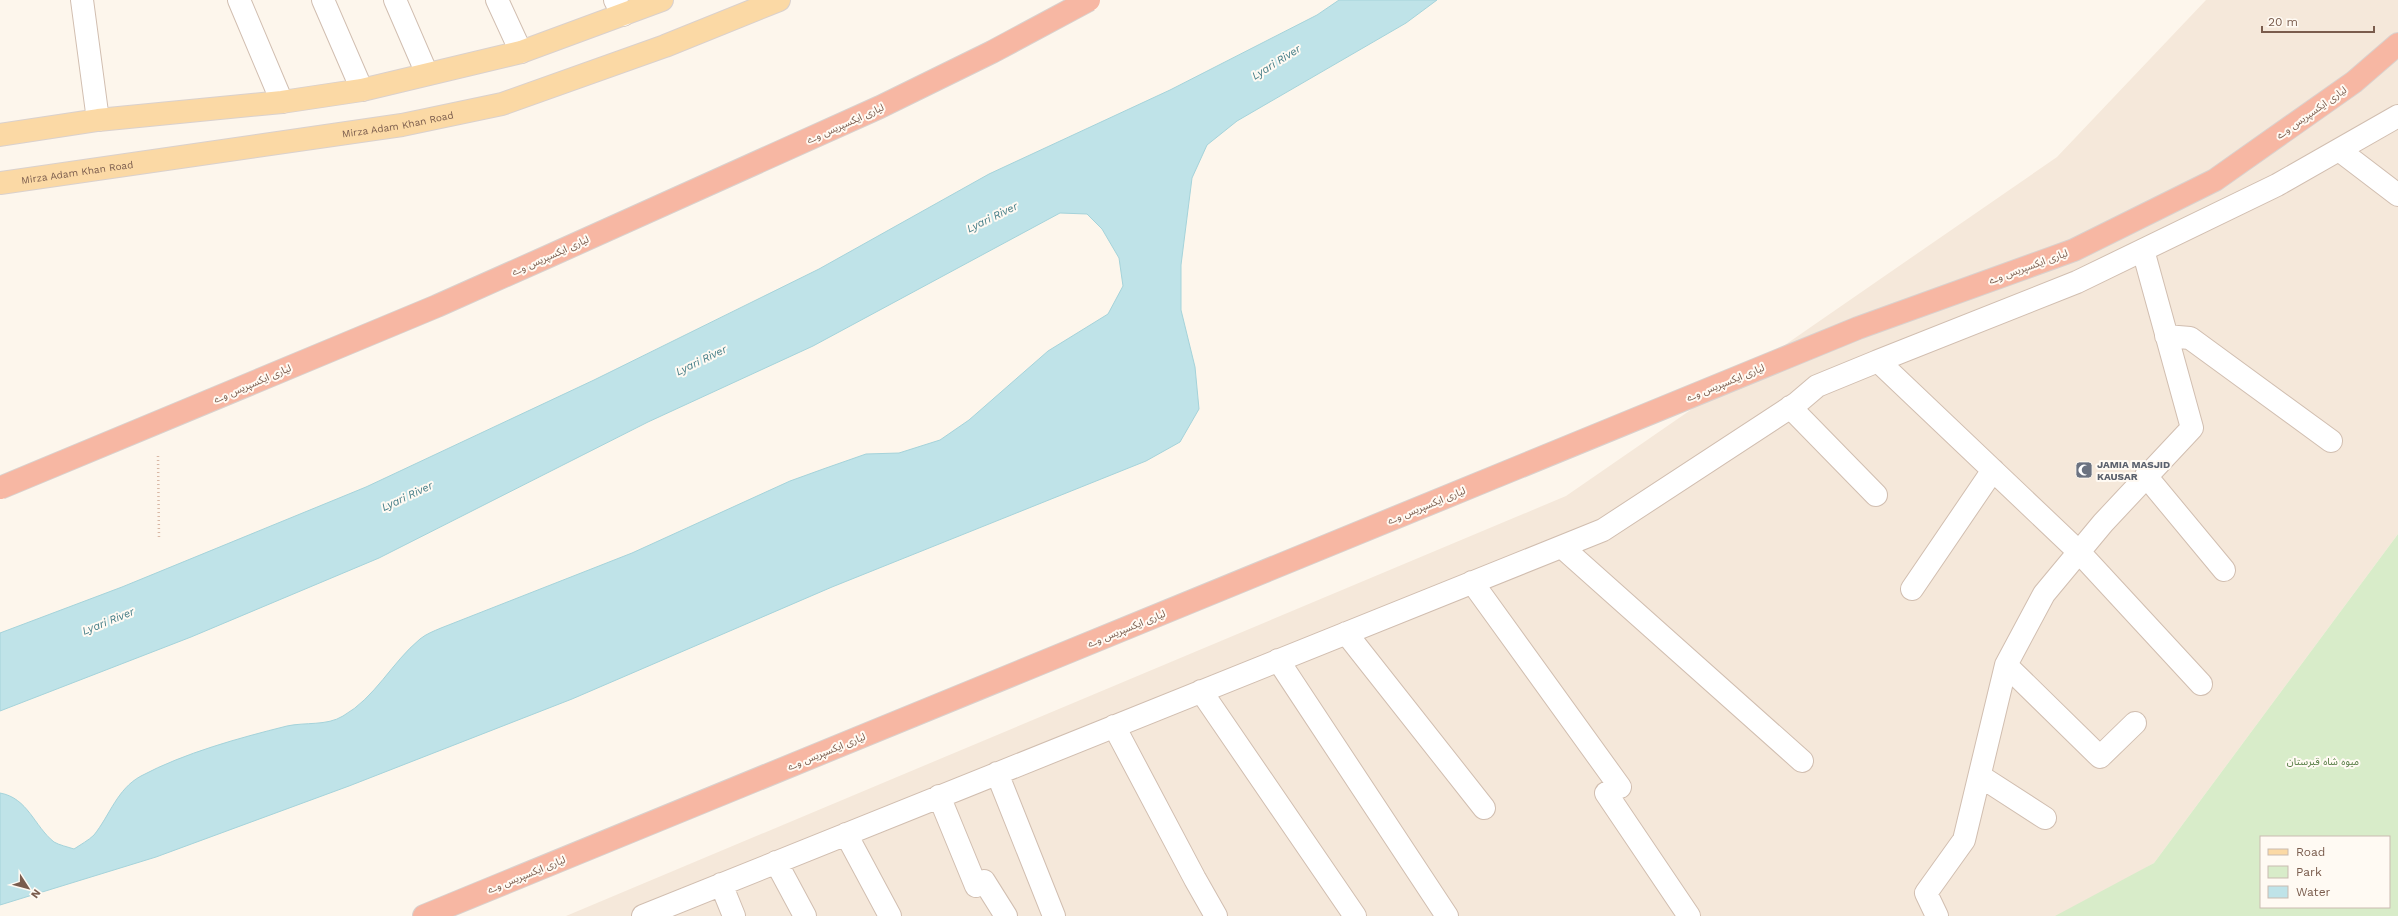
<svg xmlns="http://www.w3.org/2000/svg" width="2398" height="916" viewBox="0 0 2398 916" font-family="'Work Sans','Noto Sans Arabic',sans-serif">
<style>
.residential{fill:#f5e8da}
.green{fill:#d8ecc9;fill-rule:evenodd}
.water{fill:#bfe3e8;stroke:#a5d3da}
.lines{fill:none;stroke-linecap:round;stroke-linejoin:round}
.minor-casing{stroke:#d1beb0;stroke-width:24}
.major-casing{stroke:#dad1cd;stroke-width:24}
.highway-casing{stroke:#dad1cd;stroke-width:24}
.path{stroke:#d9b8a5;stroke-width:2.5;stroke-dasharray:1 3;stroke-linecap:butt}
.minor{stroke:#fff;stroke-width:22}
.major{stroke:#fbd9a5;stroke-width:22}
.highway{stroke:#f7b7a3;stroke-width:22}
.highway-bridge-casing{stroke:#dad1cd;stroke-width:24;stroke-linecap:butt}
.highway-bridge{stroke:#f7b7a3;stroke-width:22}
.labels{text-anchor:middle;stroke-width:4;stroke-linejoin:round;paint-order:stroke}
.street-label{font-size:10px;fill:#7a5c4d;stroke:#fffaf3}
.worship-label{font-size:10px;font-weight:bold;fill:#5b616d;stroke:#fffaf3;text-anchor:start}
.park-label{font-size:10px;fill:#537a41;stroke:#fffaf3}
.water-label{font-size:11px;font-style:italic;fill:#437c86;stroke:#fffaf3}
</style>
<rect width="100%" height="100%" fill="#fdf6ec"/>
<path class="residential" d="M2206,0H2398V534L2154,863L2062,916H566L1566,496L2057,157Z"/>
<path class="green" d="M2398,534V916H2055L2154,863ZM2261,837H2389V907H2261Z"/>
<path class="water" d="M1339,0H1437L1406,23L1237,121L1207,145L1192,178L1181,265V310L1195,367L1199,409L1180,442L1146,461L832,587L572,699L349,786L156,857L0,905V793C28,798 34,826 54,842C59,845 68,847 74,849C80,845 89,840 94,835C110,815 117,789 141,776C184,753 239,738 287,726C305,722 327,726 343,716C375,698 392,662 420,639C426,634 434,631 441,628L632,553L790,481L826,468L866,454L899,453L940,440L969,420L1048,351L1108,314L1123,286L1119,258L1102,229L1087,214L1060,213L813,346L648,422L379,558L191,637L0,711V633L122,587L366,487L594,380L819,269L989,174L1170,90L1317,15Z"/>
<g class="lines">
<g class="minor-casing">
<path id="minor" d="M82,0L98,120
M239,0L282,102
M323,0L362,90
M395,0L427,74
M497,0L521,52
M615,0L623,15
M2339,150L2398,195
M2166,336L2190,338L2331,441
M1878,361L2077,282L2277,185L2398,116
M1790,407L1876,495
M2146,476L2224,570
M1562,547L1802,761
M1472,582L1620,787L1606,793L1689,916
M1912,589L1993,470
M1346,633L1484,808
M1278,660L1447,916
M2006,665L2100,757L2135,723
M1201,691L1355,916
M1114,726L1195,879L1216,916
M997,773L1054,916
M1980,776L2045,818
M939,796L976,886L984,881L1006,916
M846,834L890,916
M776,862L805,916
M721,884L734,916
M643,916L1603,530L1797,403L1817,386L1878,361L2079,552L2201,684
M1937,916L1926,893L1964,840L2006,665L2044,594L2103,523L2192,428L2143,250"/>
</g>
<g class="major-casing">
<g id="major">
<path d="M0,135L98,120L282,102L362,90L521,52L662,0"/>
<path id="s1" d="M0,183L402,125L502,104L665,46L779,0"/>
</g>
</g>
<g class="highway-casing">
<path id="highway" d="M424,916L1858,328L2074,250L2215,180L2354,82L2398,44"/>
</g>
<path class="path" d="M158,456L159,539"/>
<use href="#minor" class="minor"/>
<use href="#major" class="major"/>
<use href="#highway" class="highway"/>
<g class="highway-bridge-casing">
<path id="highway-bridge" d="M0,488L437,306L547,257L880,107L992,52L1089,0"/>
</g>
<use href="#highway-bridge" class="highway-bridge"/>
</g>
<defs>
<g id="mosque-square" transform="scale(0.9)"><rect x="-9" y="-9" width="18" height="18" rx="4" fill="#6b7280" stroke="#fffaf3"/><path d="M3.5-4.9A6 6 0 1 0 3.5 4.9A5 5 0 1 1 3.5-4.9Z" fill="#fff"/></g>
</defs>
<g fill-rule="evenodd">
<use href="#mosque-square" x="2084" y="470"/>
</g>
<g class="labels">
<g class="street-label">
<text transform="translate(2311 112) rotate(-35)" y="4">لیاری ایکسپریس وے</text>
<text transform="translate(845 123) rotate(-24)" y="4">لیاری ایکسپریس وے</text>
<text dy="4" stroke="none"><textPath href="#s1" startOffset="402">Mirza Adam Khan Road</textPath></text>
<text dy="4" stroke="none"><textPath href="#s1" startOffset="78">Mirza Adam Khan Road</textPath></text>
<text transform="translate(550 255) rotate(-24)" y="4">لیاری ایکسپریس وے</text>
<text transform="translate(2028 266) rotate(-20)" y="4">لیاری ایکسپریس وے</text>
<text transform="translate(1725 382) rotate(-22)" y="4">لیاری ایکسپریس وے</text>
<text transform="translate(252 383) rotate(-23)" y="4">لیاری ایکسپریس وے</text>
<text transform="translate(1426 505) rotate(-22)" y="4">لیاری ایکسپریس وے</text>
<text transform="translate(1126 628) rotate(-22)" y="4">لیاری ایکسپریس وے</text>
<text transform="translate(826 751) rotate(-22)" y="4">لیاری ایکسپریس وے</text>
<text transform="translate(526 874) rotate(-22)" y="4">لیاری ایکسپریس وے</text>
</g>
<g class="worship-label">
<text x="2097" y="468">JAMIA MASJID<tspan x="2097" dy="12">KAUSAR</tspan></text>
</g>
<g class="park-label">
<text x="2323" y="765">میوہ شاہ قبرستان</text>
</g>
<g class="water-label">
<text transform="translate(1276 62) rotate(-32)" y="4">Lyari River</text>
<text transform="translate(992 217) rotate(-26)" y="4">Lyari River</text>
<text transform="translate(701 360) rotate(-26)" y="4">Lyari River</text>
<text transform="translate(407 496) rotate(-25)" y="4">Lyari River</text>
<text transform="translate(108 621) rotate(-22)" y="4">Lyari River</text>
</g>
</g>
<rect x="2260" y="836" width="130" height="72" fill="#fffaf3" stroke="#cabbb1"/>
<rect x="2268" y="849" width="20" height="6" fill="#fbd9a5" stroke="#cabbb1"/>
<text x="2296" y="856" font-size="12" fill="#7a5c4d">Road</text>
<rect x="2268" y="866" width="20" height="12" fill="#d8ecc9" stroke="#cabbb1"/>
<text x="2296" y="876" font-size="12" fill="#7a5c4d">Park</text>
<rect x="2268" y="886" width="20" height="12" fill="#bfe3e8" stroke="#cabbb1"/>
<text x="2296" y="896" font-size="12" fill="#7a5c4d">Water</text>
<g transform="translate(28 888) rotate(126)" stroke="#fffaf3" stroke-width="3" paint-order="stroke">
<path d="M0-3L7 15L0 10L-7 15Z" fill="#7a5c4d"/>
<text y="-6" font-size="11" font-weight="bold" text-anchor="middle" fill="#7a5c4d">N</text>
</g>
<path d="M2262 26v6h112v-6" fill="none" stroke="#7a5c4d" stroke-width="2"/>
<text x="2268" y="26" font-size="12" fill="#7a5c4d" stroke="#fffaf3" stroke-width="3" paint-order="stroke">20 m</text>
</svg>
